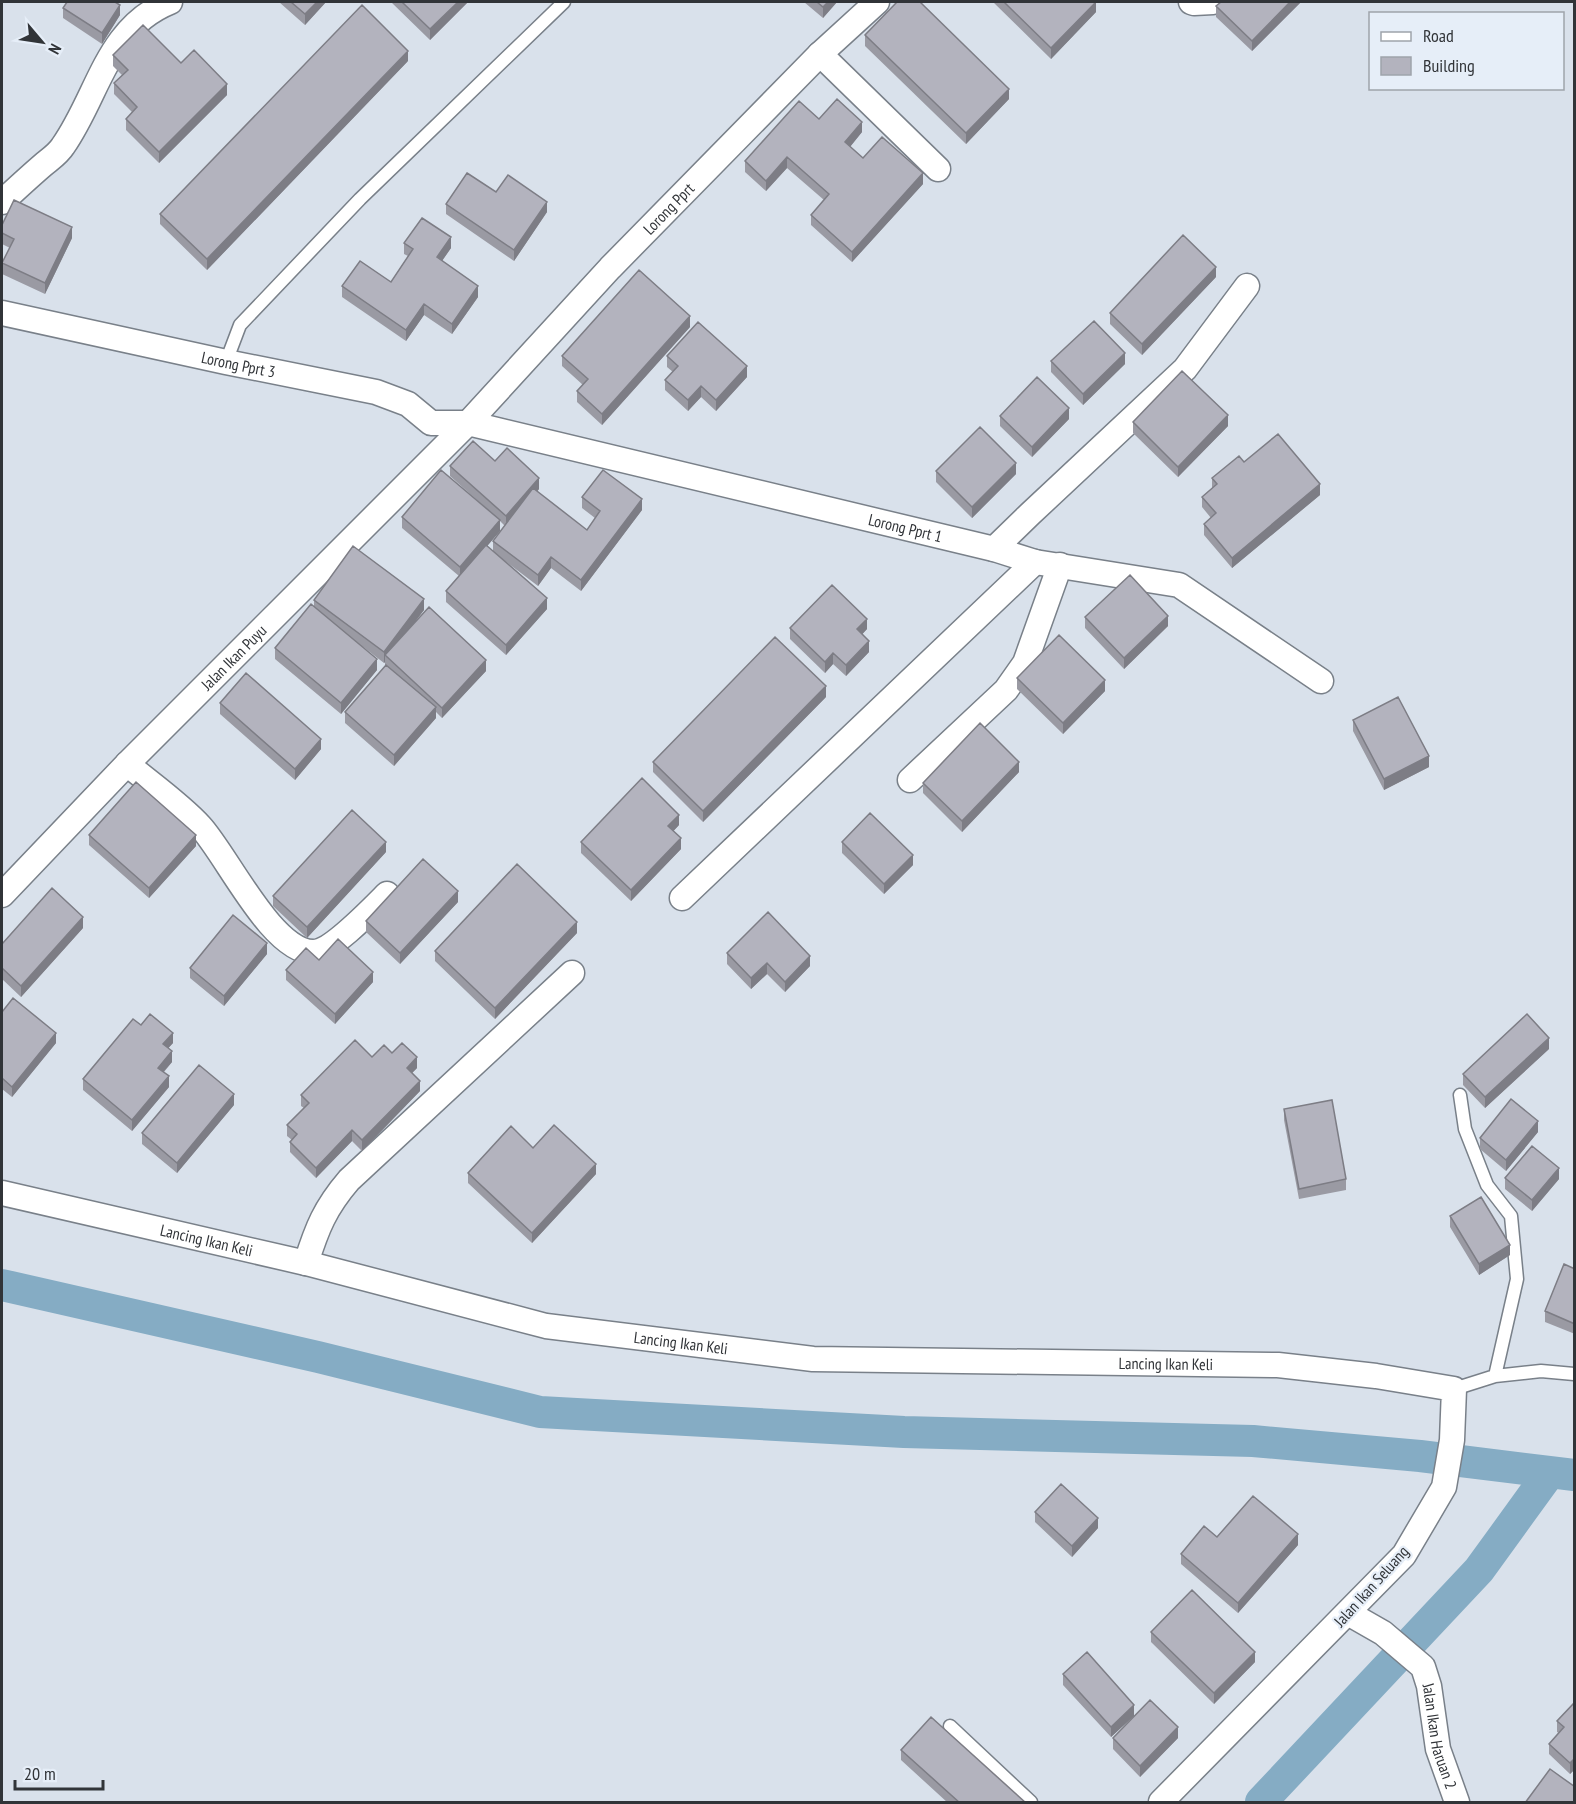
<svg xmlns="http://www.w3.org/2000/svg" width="1576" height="1804" viewBox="0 0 1576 1804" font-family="'PT Sans Narrow',sans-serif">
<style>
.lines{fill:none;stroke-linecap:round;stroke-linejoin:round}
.canal{stroke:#85acc4;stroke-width:32}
.lane-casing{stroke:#798089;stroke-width:15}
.street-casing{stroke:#798089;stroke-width:27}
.lane{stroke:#fff;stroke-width:12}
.street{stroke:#fff;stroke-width:24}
.wall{fill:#9a9aa3;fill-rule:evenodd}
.shaded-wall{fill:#7d7d85}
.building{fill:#b3b3be;stroke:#7d7d85;stroke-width:1.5}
.labels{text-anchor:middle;stroke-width:4.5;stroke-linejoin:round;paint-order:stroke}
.street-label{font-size:16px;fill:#313438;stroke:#e6eef8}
</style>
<rect width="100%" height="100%" fill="#d9e1eb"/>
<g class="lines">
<path class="canal" d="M2,1285L318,1357L540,1412L904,1432L1253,1441L1420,1456L1574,1475
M1261,1802L1479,1570L1550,1472"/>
<g class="lane-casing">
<path id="lane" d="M226,362L240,325L360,199L564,2
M1460,1095L1465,1129L1487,1185L1511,1216L1517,1279L1495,1376
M1454,1389L1495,1376L1541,1371L1574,1374
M950,1726L1031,1802"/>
</g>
<g class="street-casing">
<g id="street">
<path d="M1191,2L1194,3L1213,2"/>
<path d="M820,54L938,169"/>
<path d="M2,202C15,190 29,177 43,165C50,159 58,154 63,146C99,95 106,28 170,2"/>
<path id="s1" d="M2,313L226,362L376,392L408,404L431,423H468L994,549L1035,562L1179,585L1321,681"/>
<path d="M994,549L1030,514L1185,369L1247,286"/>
<path d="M127,764C150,783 181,805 200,826C227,855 271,951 313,952C331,952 373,908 387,894"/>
<path d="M910,780L1006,690L1025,663L1060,565"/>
<path id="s2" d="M2,895L127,764L468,423L610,268L820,54L877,2"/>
<path d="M682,898L1035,562"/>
<path id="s3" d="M2,1193L306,1263L546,1326L813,1359L1278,1365L1376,1376L1454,1389L1452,1440L1444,1487L1404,1555L1161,1802"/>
<path d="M306,1263C317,1228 325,1208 349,1180L572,973"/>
<path id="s4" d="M1348,1613L1383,1633L1423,1667L1429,1686L1438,1749L1457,1802"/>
</g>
</g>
<use href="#lane" class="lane"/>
<use href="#street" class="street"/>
</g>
<path class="wall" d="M279,2H326L305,25Z
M391,2H468L430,40Z
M804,2H837L823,18Z
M993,2H1096V12L1051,59Z
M1221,2H1301L1252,51L1216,17V6Z
M63,8L120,15L102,44L63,18Z
M865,35L1009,99L966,144L865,46Z
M113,55L181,63L227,95L159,163L126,130V119L132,112L114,94V83L122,75L113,66Z
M408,61L207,270L160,224V214Z
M819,119L862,132L850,147L863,158L923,184L852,262L811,225V215L824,200L787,168L766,191L745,172V161Z
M496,192L547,212L514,261L446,214V204Z
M2,225L72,238L45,294L2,274V263L10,248L2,244Z
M404,243L451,248L442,261L478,297L452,334L424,315L406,341L342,297V286L391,282L408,256L404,254Z
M1216,277L1142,355L1110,324V313Z
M690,327L602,425L577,402V391L583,385L562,366V356Z
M667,356L747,377L716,411L701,397L688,411L665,390V380L673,372L667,367Z
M1051,361L1125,364L1083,405L1051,372Z
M1000,416L1069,419L1032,457L1000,426Z
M1133,422L1228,426L1178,477L1133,433Z
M495,461L539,489L537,492L587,530L595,518L582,508V497L642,510L581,591L551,568L538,586L501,558L547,609L506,655L446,602V591L459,576L402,528V517L486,508L450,476V466ZM500,521L505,526L493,541V551L487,546L500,531Z
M1244,462L1320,495L1232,568L1204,535V524L1211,518L1202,507V497L1212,488V478Z
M936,471L1016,474L972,518L936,482Z
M314,600L424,610L412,625L486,671L442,718L436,712V718L394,766L345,723V712L385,666V662L384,663L362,646L377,670L341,714L275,659V648L314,606Z
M1085,617L1168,626L1124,669L1085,628Z
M790,628L867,629L862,634L869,652L846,676L833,664L825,673L790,639Z
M1017,678L1105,691L1063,734L1017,689Z
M826,697L703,822L653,772V762Z
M220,703L321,749L295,780L220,714Z
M1353,720L1429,767L1384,790L1353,731Z
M1019,772L962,832L923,793V783Z
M679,825L673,831L681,849L631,901L581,853V842Z
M89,835L196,846L149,898L89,845Z
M842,842L913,865L884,894L842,853Z
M386,852L307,938L273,906V896Z
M458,902L400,964L366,932V921Z
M83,928L21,997L2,979V944Z
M577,933L495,1019L435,961V951Z
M727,953L810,966L785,992L767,974L751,989L727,964Z
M267,954L224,1006L190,978V968Z
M319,960L373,982L335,1024L286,980V970Z
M2,1012L56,1043L12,1097L2,1089Z
M141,1025L173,1043L168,1048L172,1062L164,1072L169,1087L132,1131L83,1090V1079Z
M1549,1049L1485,1108L1463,1085V1074Z
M392,1053L417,1068L412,1073L420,1091L362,1151L352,1141L316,1178L290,1152V1142L292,1140L287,1136V1125L304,1108L301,1106V1095L372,1057Z
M234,1105L177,1173L142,1144V1133Z
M1284,1109L1346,1179V1190L1299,1199L1284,1120Z
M1538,1132L1506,1171L1480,1149V1138Z
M468,1173L596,1174L532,1243L468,1183Z
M1505,1178L1559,1179L1532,1211L1505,1189Z
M1450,1216L1510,1255L1479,1275L1450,1227Z
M1575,1269V1334L1545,1322V1311Z
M1035,1512L1098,1528L1072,1557L1035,1522Z
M1298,1545L1238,1613L1181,1564V1554Z
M1151,1632L1255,1662L1214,1704L1151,1642Z
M1063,1674L1134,1716L1111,1737L1063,1685Z
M1575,1702V1769L1570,1774L1549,1754V1744L1559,1733L1557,1732V1721Z
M1113,1738H1178L1140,1777L1113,1749Z
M901,1750L1026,1803H948L901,1760Z"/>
<path class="shaded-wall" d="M317,2H326L305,25V14Z
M458,2H468L430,40V29Z
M828,2H837L823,18V7Z
M1096,2V12L1051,59V48Z
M1290,2H1301L1252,51V41Z
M120,5V15L102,44V33Z
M408,51V61L207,270V259Z
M227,84V95L159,163V152Z
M1009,89V99L966,144V133Z
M862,122V132L845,153V142Z
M787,157V168L766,191V181Z
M923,173V184L852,262V252Z
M547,202V212L514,261V250Z
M72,227V238L45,294V283Z
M451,237V248L437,268V257Z
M1216,267V277L1142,355V344Z
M478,286V297L452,334V324Z
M424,304V315L406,341V330Z
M690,316V327L602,425V414Z
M1125,353V364L1083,405V394Z
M747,366V377L716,411V400Z
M701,386V397L688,411V400Z
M1069,408V419L1032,457V447Z
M1228,415V426L1178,477V467Z
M1016,463V474L972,518V507Z
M539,478V489L506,526V516Z
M1320,484V495L1232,568V558Z
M642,499V510L581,591V580Z
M500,520V531L460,578V567Z
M551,557V568L538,586V575Z
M547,598V609L506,655V645Z
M424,599V610L388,658L385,655V662L384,663V652Z
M1168,616V626L1124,669V658Z
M867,619V629L857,640V629Z
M869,641V652L846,676V665Z
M833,653V664L825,673V662Z
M377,659V670L341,714V703Z
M486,660V671L442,718V708Z
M1105,680V691L1063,734V723Z
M826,686V697L703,822V811Z
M436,707V718L394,766V755Z
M321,739V749L295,780V769Z
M1429,756V767L1384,790V779Z
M1019,762V772L962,832V821Z
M679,815V825L668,837V826Z
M196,835V846L149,898V888Z
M681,838V849L631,901V890Z
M386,842V852L307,938V927Z
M913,855V865L884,894V884Z
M458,891V902L400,964V953Z
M83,917V928L21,997V986Z
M577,922V933L495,1019V1008Z
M267,943V954L224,1006V996Z
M810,956V966L785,992V982Z
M767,963V974L751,989V978Z
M373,972V982L335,1024V1014Z
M56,1033V1043L12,1097V1087Z
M173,1033V1043L163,1054V1044Z
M1549,1038V1049L1485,1108V1097Z
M172,1051V1062L158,1078V1068Z
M417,1057V1068L407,1078V1068Z
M169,1076V1087L132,1131V1120Z
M420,1081V1091L362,1151V1140Z
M234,1094V1105L177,1173V1163Z
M1538,1121V1132L1506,1171V1160Z
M352,1130V1141L316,1178V1168Z
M596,1164V1174L532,1243V1233Z
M1559,1168V1179L1532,1211V1200Z
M1510,1245V1255L1479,1275V1264Z
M1098,1518V1528L1072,1557V1546Z
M1298,1534V1545L1238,1613V1603Z
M1255,1652V1662L1214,1704V1693Z
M1134,1705V1716L1111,1737V1727Z
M1178,1727V1738L1140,1777V1766Z
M1575,1758V1769L1570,1774V1763Z"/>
<path class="building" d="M67,2H115L120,5L102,33L63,8Z
M291,2H317L305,14Z
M402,2H458L430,29Z
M817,2H828L823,7Z
M897,2H920L1009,89L966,133L865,35Z
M1004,2H1096L1051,48Z
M1221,2H1290L1252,41L1216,6Z
M362,5L408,51L207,259L160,214Z
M143,25L181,63L194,50L227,84L159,152L126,119L137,107L114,83L128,70L113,55Z
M837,99L862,122L845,142L863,158L882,137L923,173L852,252L811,215L829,194L787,157L766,181L745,161L799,101L819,119Z
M467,173L496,192L508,175L547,202L514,250L446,204Z
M14,200L72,227L45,283L2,263L14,239L2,233V225Z
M422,218L451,237L437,257L478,286L452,324L424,304L406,330L342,286L360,261L391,282L413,249L404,243Z
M1183,235L1216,267L1142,344L1110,313Z
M639,270L690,316L602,414L577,391L588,379L562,356Z
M1094,321L1125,353L1083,394L1051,361Z
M698,322L747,366L716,400L701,386L688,400L665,380L678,366L667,356Z
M1182,371L1228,415L1178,467L1133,422Z
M1037,377L1069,408L1032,447L1000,416Z
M980,427L1016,463L972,507L936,471Z
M1278,434L1320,484L1232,558L1204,524L1216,513L1202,497L1217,484L1212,478L1239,456L1244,462Z
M473,441L495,461L507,448L539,478L506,516L450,466Z
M441,470L500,520L460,567L402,517Z
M603,470L642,499L581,580L551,557L538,575L493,541L533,488L587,530L600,511L582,497Z
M486,545L547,598L506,645L446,591Z
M353,546L424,599L384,652L314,600Z
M1130,575L1168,616L1124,658L1085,617Z
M832,585L867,619L857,629L869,641L846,665L833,653L825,662L790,628Z
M311,604L377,659L341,703L275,648Z
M429,607L486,660L442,708L385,655Z
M1059,635L1105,680L1063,723L1017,678Z
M775,637L826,686L703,811L653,762Z
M386,665L436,707L394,755L345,712Z
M246,673L321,739L295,769L220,703Z
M1398,697L1429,756L1384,779L1353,720Z
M980,723L1019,762L962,821L923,783Z
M642,778L679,815L668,826L681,838L631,890L581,842Z
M136,782L196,835L149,888L89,835Z
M352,810L386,842L307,927L273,896Z
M870,813L913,855L884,884L842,842Z
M423,859L458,891L400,953L366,921Z
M517,864L577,922L495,1008L435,951Z
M52,888L83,917L21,986L2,968V944Z
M768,912L810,956L785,982L767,963L751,978L727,953Z
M233,915L267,943L224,996L190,968Z
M338,939L373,972L335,1014L286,970L306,948L319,960Z
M13,998L56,1033L12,1087L2,1078V1012Z
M150,1014L173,1033L163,1044L172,1051L158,1068L169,1076L132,1120L83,1079L133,1019L141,1025Z
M1527,1014L1549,1038L1485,1097L1463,1074Z
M355,1040L372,1057L384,1045L392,1053L402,1043L417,1057L407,1068L420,1081L362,1140L352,1130L316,1168L290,1142L297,1134L287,1125L309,1103L301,1095Z
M199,1065L234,1094L177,1163L142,1133Z
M1511,1099L1538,1121L1506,1160L1480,1138Z
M1332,1100L1346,1179L1299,1189L1284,1109Z
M554,1125L596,1164L532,1233L468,1173L511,1126L533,1148Z
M1532,1146L1559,1168L1532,1200L1505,1178Z
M1481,1197L1510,1245L1479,1264L1450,1216Z
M1564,1264L1575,1269V1324L1545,1311Z
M1061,1484L1098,1518L1072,1546L1035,1512Z
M1253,1496L1298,1534L1238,1603L1181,1554L1204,1526L1217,1537Z
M1192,1590L1255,1652L1214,1693L1151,1632Z
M1087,1652L1134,1705L1111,1727L1063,1674Z
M1150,1700L1178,1727L1140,1766L1113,1738Z
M1575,1702V1758L1570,1763L1549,1744L1564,1727L1557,1721Z
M931,1717L1026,1803H960L901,1750Z
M1550,1769L1575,1787V1803H1525Z"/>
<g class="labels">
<g class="street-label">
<text dy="6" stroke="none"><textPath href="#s2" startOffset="957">Lorong Pprt</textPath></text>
<text dy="6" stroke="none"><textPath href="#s1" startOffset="242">Lorong Pprt 3</textPath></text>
<text dy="6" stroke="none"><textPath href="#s1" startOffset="933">Lorong Pprt 1</textPath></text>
<text dy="6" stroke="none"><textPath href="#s2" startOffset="332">Jalan Ikan Puyu</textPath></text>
<text dy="6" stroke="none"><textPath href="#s3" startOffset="210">Lancing Ikan Keli</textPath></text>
<text dy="6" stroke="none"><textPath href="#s3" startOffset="696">Lancing Ikan Keli</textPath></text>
<text dy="6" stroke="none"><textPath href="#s3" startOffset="1182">Lancing Ikan Keli</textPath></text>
<text transform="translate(1371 1586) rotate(-48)" y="6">Jalan Ikan Seluang</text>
<text dy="6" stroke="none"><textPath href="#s4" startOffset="164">Jalan Ikan Haruan 2</textPath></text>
</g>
</g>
<rect width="1576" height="1804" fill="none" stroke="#313438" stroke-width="6"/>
<rect x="1369" y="12" width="195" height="78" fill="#e6eef8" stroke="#9ea4ab" stroke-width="1.5"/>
<rect x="1381" y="32" width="30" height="9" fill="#ffffff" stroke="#9ea4ab" stroke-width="1.5"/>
<text x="1423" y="42" font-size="18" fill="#313438">Road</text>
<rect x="1381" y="57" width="30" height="18" fill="#b3b3be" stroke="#9ea4ab" stroke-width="1.5"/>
<text x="1423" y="72" font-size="18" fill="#313438">Building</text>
<g transform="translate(42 42) rotate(119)" stroke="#e6eef8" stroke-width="4.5" paint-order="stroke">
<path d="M0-4.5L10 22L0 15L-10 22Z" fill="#313438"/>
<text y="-9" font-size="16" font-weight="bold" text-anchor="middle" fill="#313438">N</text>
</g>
<path d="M15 1780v9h88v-9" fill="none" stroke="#313438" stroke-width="3"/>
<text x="24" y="1780" font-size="18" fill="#313438" stroke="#e6eef8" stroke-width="4.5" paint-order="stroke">20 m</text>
</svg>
